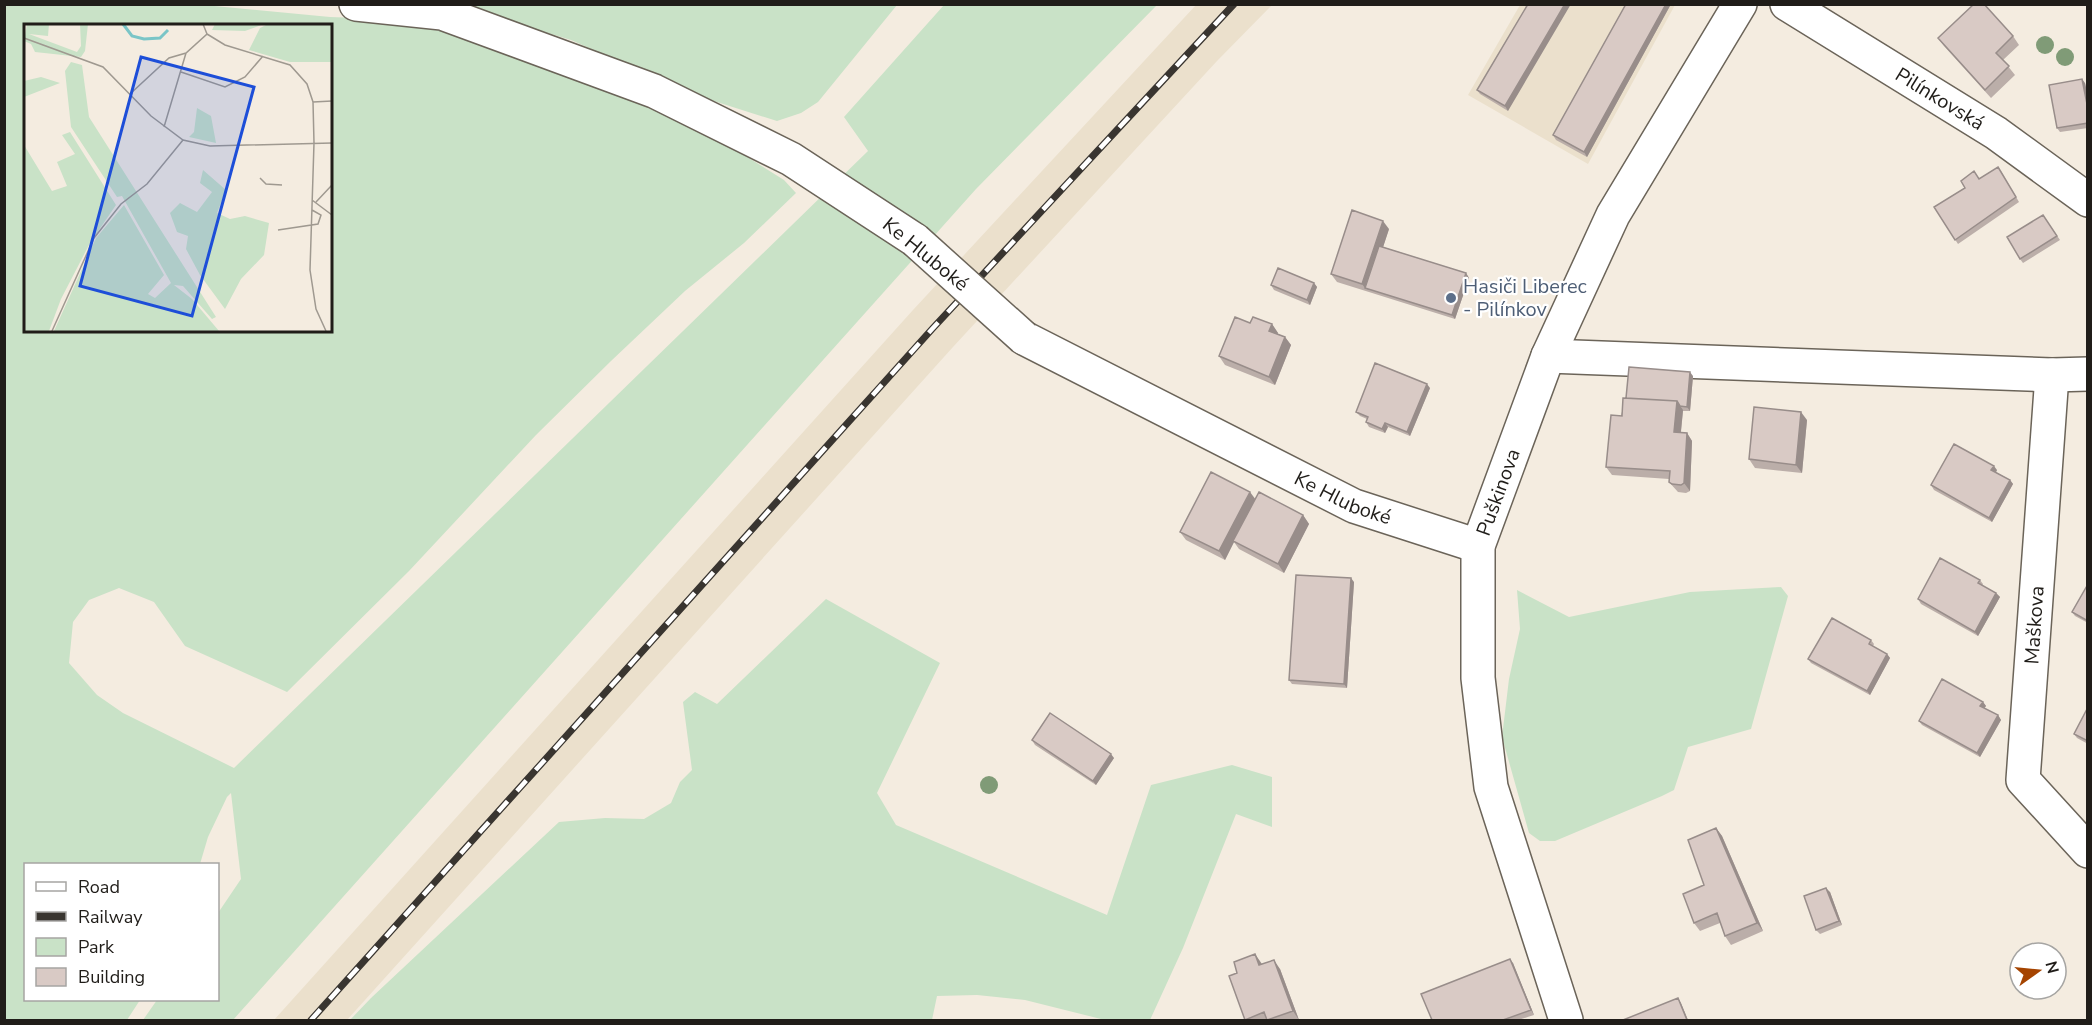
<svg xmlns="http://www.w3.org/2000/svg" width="2092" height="1025" viewBox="0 0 2092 1025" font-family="'Nunito Sans',sans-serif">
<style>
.built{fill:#ebe0cc}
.green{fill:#c9e2c7;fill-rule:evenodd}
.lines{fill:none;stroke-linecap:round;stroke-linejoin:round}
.street-casing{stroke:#6b6459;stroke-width:36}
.street{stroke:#fff;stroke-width:33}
.rail-casing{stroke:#393530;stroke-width:7}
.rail{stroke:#fff;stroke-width:4.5;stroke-dasharray:14;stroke-linecap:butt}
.street-bridge-casing{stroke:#6b6459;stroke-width:36;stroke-linecap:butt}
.street-bridge{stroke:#fff;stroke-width:33}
.tree{fill:#809b77}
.wall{fill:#bbaea9}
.shaded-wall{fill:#988d8a}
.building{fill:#d9cac5;stroke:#988d8a;stroke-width:1.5}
.service-dot{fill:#5c6f8a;stroke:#fff;stroke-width:2}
.labels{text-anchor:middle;stroke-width:4.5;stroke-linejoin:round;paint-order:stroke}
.street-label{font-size:20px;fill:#201d19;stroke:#fff}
.service-label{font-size:20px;fill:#4e5e75;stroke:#fff;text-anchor:start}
.inset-river{fill:none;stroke:#7ac5c7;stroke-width:3}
.inset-road{fill:none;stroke:#9f9990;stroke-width:1.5}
.view{fill:#1d4ed8;fill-opacity:0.15;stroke:#1d4ed8;stroke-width:3}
.inset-edge{fill:none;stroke:#201d19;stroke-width:3}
</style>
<rect width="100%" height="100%" fill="#f4ece0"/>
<path class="built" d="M1196,5H1272L1217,61L953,347L347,1020H274L913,310Z
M1520,5H1675L1588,164L1468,95Z"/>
<path class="green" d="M5,5H204L330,17L385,19L444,30L621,91L652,109L694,127L741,153L784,180L796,193L744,243L685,291L611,361L536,435L409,571L287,692L185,646L154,602L119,588L89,600L73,622L69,663L97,695L123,713L234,768L868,151L844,117L944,5H1157L976,189L233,1020H143L157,1000H218V913L241,879L231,793L227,797L208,837L200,864H26V1000H140L127,1020H5ZM26,26H330V330H26Z
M455,5H897L818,102L801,113L777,121L695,95L571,40Z
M1781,587L1788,596L1751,729L1688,747L1674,790L1662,796L1555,841H1540L1529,833L1502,737L1509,679L1520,629L1517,590L1569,617L1690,592Z
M826,599L940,663L877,793L896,825L1107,915L1151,785L1232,765L1272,777V827L1236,814L1183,948L1150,1020H1105L1025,1000L977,995L937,996L932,1020H350L371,998L559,822L605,818L644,819L671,803L680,782L692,770L683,702L695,692L717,704Z"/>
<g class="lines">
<g class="street-casing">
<g id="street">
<path d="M356,4L442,13L654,91L791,159L915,240"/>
<path id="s1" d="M1787,4L1996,133L2088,200"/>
<path id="s2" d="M1024,338L1354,506L1478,546"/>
<path d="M1548,356L2052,375L2088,374"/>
<path d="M2052,375L2023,780L2088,851"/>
<path id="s3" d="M1566,1020L1491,787L1478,678V546L1548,356L1613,215L1740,4"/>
</g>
</g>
<use href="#street" class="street"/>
<g class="rail-casing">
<path id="rail" d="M311,1020L933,328L1234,4"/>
</g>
<use href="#rail" class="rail"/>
<g class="street-bridge-casing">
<path id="street-bridge" d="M915,240L1024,338"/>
</g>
<use href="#street-bridge" class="street-bridge"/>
</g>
<g class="tree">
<circle cx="2045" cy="45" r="9"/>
<circle cx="2065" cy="57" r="9"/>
<circle cx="989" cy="785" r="9"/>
</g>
<path class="wall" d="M1528,4L1508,111L1480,94L1477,90Z
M1626,4H1671L1587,157L1556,140L1553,135Z
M2013,36L2019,45L2003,60L2015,75L1991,98L1944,46L1938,38Z
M2085,83L2088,97V128L2060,132L2057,128Z
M2001,171L2019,202L1958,244L1934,207L1979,179Z
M2043,215L2060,240L2023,263L2020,259Z
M1389,229L1383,247L1466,273L1469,278L1455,319L1337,282L1331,274Z
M1314,283L1317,287L1310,305L1274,290L1271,285Z
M1250,323L1272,324L1278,333L1277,334L1285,337L1291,345L1275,385L1225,365L1219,356Z
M1693,376L1690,411H1683L1681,432L1687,433L1692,441L1690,491L1686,493L1678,492L1669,482V479L1612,475L1606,467L1626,398Z
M1430,388L1410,436L1388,427L1385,433L1369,427L1366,422L1367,419L1360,416L1356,412Z
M1807,420L1802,473L1755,468L1749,459Z
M1997,470L1996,472L2010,480L2013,484L1992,522L1934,490L1931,485Z
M1255,499L1303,515L1309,524L1284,573L1239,549L1234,542L1225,560L1186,540L1180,532Z
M1980,580L1983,584L1982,586L1996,593L2000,597L1978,636L1921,604L1918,599Z
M1354,582L1347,688L1292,684L1289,680Z
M2088,584V623L2075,616L2072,612Z
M1871,640L1874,644L1873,646L1887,654L1890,658L1870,695L1811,663L1808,659Z
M1983,702L1986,706L1984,708L1998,715L2001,720L1980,757L1922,725L1919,721Z
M2088,707V744L2077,738L2074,734Z
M1032,740L1114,758L1096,785L1035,745Z
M1716,828L1722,836L1763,931L1731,945L1725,936L1720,923L1700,931L1694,923L1704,885Z
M1830,892L1842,925L1820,934L1816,930Z
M1255,954L1262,964L1280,969L1299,1020H1246L1229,976L1237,973Z
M1513,963L1534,1015L1518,1020H1432Z"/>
<path class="shaded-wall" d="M1565,4H1571L1508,111L1505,106Z
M1666,4H1671L1587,157L1584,152Z
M2082,79L2085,83L2088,97V109Z
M1383,221L1389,229L1369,290L1365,288L1362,284Z
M1466,273L1469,278L1455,319L1452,315Z
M1314,283L1317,287L1310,305L1307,300Z
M1272,324L1278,333L1275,339L1269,331Z
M1285,337L1291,345L1275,385L1269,377Z
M1690,372L1693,376L1690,411L1687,407Z
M1427,384L1430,388L1410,436L1407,432Z
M1677,401L1683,410L1680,440L1674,432Z
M1801,412L1807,420L1802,473L1796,465Z
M1385,423L1388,427L1385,433L1382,429Z
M1687,433L1692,441L1690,491L1684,483Z
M1994,466L1997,470L1995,474L1991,470Z
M2010,480L2013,484L1992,522L1989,518Z
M1250,492L1256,500L1233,541L1234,542L1225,560L1219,551Z
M1303,515L1309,524L1284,573L1278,564Z
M1351,578L1354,582L1347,688L1344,684Z
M1996,593L2000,597L1978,636L1975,632Z
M1887,654L1890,658L1870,695L1867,691Z
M1983,702L1986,706L1983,710L1980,706Z
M1998,715L2001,720L1980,757L1977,753Z
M1111,754L1114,758L1096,785L1093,781Z
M1716,828L1722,836L1763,931L1757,923Z
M1826,888L1830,892L1842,925L1839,921Z
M1255,954L1261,963L1265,974L1259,965Z
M1510,959L1513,963L1534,1015L1531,1010Z
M1274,960L1280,969L1299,1020L1293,1011Z
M1678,998L1681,1003L1688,1020H1687Z"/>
<path class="building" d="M1528,4H1565L1505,106L1477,90Z
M1626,4H1666L1584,152L1553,135Z
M1974,4H1984L2013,36L1996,53L2009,66L1985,90L1938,38Z
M2082,79L2088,109V123L2057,128L2049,85Z
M1998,167L2016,197L1955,240L1934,207L1965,188L1961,181L1974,171L1979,179Z
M1352,210L1383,221L1362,284L1331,274Z
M2043,215L2057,236L2020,259L2007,237Z
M1379,246L1466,273L1452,315L1365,288Z
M1278,268L1314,283L1307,300L1271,285Z
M1235,317L1250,323L1253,317L1272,324L1269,331L1285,337L1269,377L1219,356Z
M1375,363L1427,384L1407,432L1385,423L1382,429L1366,422L1368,417L1356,412Z
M1629,367L1690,372L1687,407L1680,406L1677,401L1626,398Z
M1623,398L1677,401L1674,432L1687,433L1684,483L1681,485L1672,484L1669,482L1670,471L1606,467L1611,415L1622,416Z
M1754,407L1801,412L1796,465L1749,459Z
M1954,444L1994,466L1991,470L2010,480L1989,518L1931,485Z
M1211,472L1250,492L1219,551L1180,532Z
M1259,492L1303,515L1278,564L1233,541Z
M1940,558L1980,580L1978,583L1996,593L1975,632L1918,599Z
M1296,575L1351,578L1344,684L1289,680Z
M2088,584V621L2072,612Z
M1832,618L1871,640L1869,644L1887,654L1867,691L1808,659Z
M1942,679L1983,702L1980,706L1998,715L1977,753L1919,721Z
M2088,707V741L2074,734Z
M1050,713L1111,754L1093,781L1032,740Z
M1716,828L1757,923L1725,936L1717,913L1694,923L1683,894L1704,885L1688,840Z
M1826,888L1839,921L1816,930L1804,896Z
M1255,954L1259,965L1274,960L1293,1011L1267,1020L1264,1012L1245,1020L1229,976L1237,973L1234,962Z
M1510,959L1531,1010L1503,1020H1432L1421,994Z
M1678,998L1687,1020H1623Z"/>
<circle class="service-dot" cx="1451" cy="298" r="6"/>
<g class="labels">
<g class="street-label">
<text dy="7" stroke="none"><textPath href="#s1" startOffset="180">Pilínkovská</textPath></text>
<text transform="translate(926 254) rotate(39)" y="7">Ke Hluboké</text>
<text dy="7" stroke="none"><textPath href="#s3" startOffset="544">Puškinova</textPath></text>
<text dy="7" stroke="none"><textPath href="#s2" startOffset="357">Ke Hluboké</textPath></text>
<text transform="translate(2034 625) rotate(-86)" y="7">Maškova</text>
</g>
<g class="service-label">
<text x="1463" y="293">Hasiči Liberec<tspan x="1463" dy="23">- Pilínkov</tspan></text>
</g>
</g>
<g transform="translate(24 24)">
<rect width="308" height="308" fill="#f4ece0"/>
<path d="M3,0H25L24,12L5,10L53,28L57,22L56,0H64L61,27L57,33L11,28L7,20L0,17ZM191,0H240L221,7L188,6ZM244,0H307V38H266L225,26L236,4ZM47,38L58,41L65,93L192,293L188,295L159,262L150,261L168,275L195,307H30L72,214L100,181L140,251L124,270L131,274L147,259L98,172L93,173L47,103L41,47ZM17,53L36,59L0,73V57ZM173,84L187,92L192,119L165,113L170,108ZM46,108L92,181L66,219L37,275L25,307H0V121L28,167L43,162L33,138L51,130L38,111ZM179,146L202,166L193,189L206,195L221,192L245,199L240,231L217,255L201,285L176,251L162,225L164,212L153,208L146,189L156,179L173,188L188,168L176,159Z" fill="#c9e2c7"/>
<path class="inset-river" d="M99,0L108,12L120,15L136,14L144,6"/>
<path class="inset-road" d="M183,10L201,21L266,41L283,60L289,78L290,119L286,246L292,285L302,307M0,14L79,43L127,92L159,116L186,122L308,119M157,48L201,63L221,53L239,32M106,70L145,34L162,29L183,10L179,0M289,78L308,77M140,103L162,29M236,154L242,160L258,161M288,176L308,191M292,178L308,161M254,206L294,200L297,191L288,186M28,307L70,214L97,180L123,160L159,116"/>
<path class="view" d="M117,33L230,63L168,292L56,262Z"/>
<rect width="308" height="308" class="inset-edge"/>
</g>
<rect width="2092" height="1025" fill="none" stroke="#201d19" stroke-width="12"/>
<rect x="24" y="863" width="195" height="138" fill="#ffffff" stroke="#a6a5a3" stroke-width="1.5"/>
<rect x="36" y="882" width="30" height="9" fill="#ffffff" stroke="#a6a5a3" stroke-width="1.5"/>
<text x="78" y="893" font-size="18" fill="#201d19">Road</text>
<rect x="36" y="912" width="30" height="9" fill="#393530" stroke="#a6a5a3" stroke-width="1.5"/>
<text x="78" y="923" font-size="18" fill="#201d19">Railway</text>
<rect x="36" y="938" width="30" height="18" fill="#c9e2c7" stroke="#a6a5a3" stroke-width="1.5"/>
<text x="78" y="953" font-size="18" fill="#201d19">Park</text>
<rect x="36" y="968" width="30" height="18" fill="#d9cac5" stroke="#a6a5a3" stroke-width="1.5"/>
<text x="78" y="983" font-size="18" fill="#201d19">Building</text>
<g transform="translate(2038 971) rotate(75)"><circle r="28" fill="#ffffff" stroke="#a6a5a3" stroke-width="1.5"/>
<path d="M0-4.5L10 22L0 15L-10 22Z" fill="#a54400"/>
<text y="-9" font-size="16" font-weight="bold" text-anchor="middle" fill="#201d19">N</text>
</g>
</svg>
